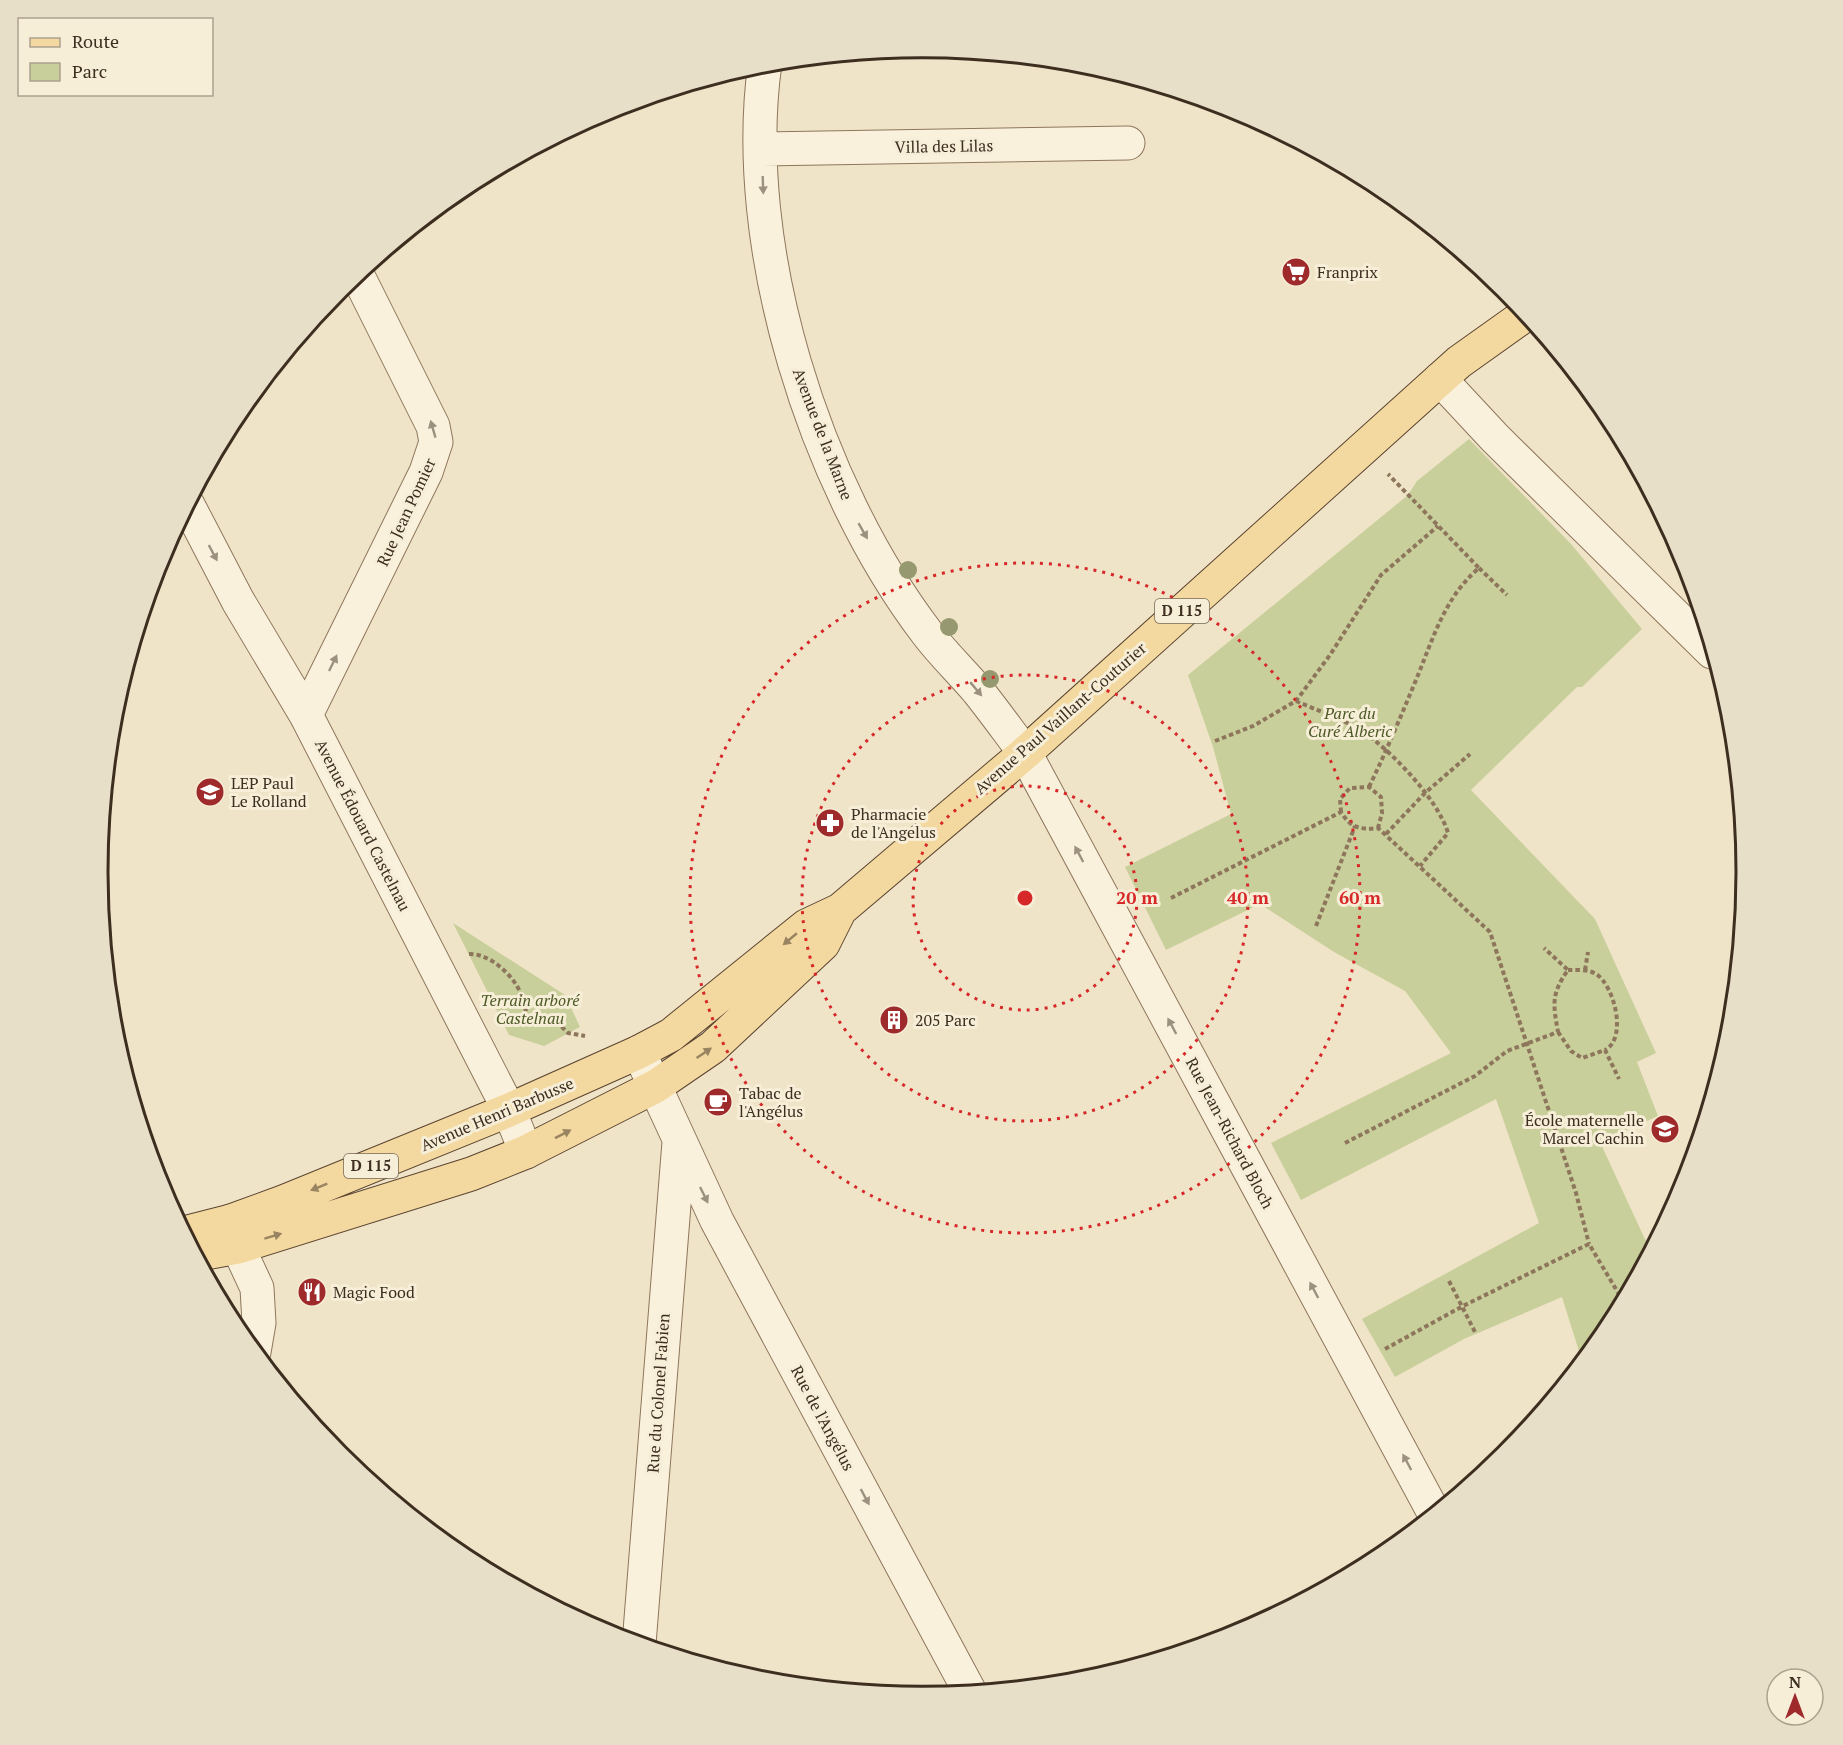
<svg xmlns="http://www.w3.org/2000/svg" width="1843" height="1745" viewBox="0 0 1843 1745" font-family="'PT Serif',serif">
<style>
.green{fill:#c9cf9b}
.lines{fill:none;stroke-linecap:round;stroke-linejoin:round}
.minor-casing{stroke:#8d765c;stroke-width:35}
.major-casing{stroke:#5b4430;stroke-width:35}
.path{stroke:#8d765c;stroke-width:4;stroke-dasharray:4.5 3;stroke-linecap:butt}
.minor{stroke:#faf1dc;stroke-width:33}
.major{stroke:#f3d9a0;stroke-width:33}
.tree{fill:#96986f}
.oneway{fill:#9c907e}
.oneway2{fill:#988460}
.ring{fill:none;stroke:#d62828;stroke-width:3;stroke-dasharray:3 6}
.labels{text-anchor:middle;stroke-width:6;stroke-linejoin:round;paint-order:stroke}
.shield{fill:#f7eed8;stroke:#756857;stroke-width:1.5}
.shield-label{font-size:15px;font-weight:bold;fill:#3d2e20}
.street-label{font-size:16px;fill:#3d2e20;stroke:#f7eed8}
.poi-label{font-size:16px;fill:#3d2e20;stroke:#f7eed8;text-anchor:start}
.park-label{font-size:16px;font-style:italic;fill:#4d5a26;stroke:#f7eed8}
.rim{fill:none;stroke:#3d2e20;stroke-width:3}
.centre{fill:#d62828;stroke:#f7eed8;stroke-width:3}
.ring-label{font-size:18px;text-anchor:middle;font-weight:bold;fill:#d62828;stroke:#f7eed8;stroke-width:6;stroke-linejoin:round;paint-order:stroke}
</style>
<rect width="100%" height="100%" fill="#f0e4c8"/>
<path class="green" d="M1469,439L1571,544L1642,629L1582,687H1577L1471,790L1595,919L1656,1053L1637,1062L1658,1116L1600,1142L1650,1250L1607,1331L1582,1361L1562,1297L1464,1339L1395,1377L1362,1319L1539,1223L1496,1099L1301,1200L1271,1143L1451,1053L1405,991L1334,952L1260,904L1166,950L1125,867L1231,814L1213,747L1188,675L1408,495L1417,481Z
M453,923L565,995L580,1027L544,1046L509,1035Z"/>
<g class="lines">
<g class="minor-casing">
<path id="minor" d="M765,63C739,247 815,486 927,633C942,653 961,671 978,691C994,711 1009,732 1025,753L1434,1513
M761,149L1128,143
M1440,379L1495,438L1712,652
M188,505L238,601L306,715L509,1110L526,1152
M306,715L426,472L436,442L433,426L357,274
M639,1052L717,1221L970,1692
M231,1221L238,1247L257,1288L259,1323L254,1352
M639,1644L679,1142"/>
</g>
<g class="major-casing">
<path id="major" d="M184,1233L231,1221L283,1202L509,1110L639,1052L671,1035L806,926L840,910L1025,753L1459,362L1525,315
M195,1255L238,1247L471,1174L526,1152L656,1086L713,1047L823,944L840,910"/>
</g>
<path class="path" d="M1479,568L1507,595
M1296,701C1316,710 1340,718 1359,729C1389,748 1438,799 1448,833L1420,866
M1215,741L1253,726L1296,701L1330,655L1381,575L1438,526
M1369,787C1386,752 1401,716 1416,680C1433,639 1444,598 1479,568L1388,474
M1341,812L1340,799L1350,788L1369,787L1381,797L1382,813L1378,828
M1386,834L1425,793L1470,754
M1171,898L1341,812C1351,828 1360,830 1378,828L1490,932L1576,1193L1589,1244
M1316,926L1355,826
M469,954C489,953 513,975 520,992C523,999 525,1008 527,1015L560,1025L568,1033L585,1036
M1568,970C1577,970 1588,969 1596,974C1614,985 1628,1038 1605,1050
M1585,970L1588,952
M1558,1032L1571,1051L1582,1058L1605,1050L1619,1079
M1345,1143L1475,1076L1507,1051L1558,1032C1553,1004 1551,994 1568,970L1544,948
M1449,1281L1476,1334
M1385,1349L1463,1306L1589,1244L1623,1301"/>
<use href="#minor" class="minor"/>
<use href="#major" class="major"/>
</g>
<g class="tree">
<circle cx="908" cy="570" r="9"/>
<circle cx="949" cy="627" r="9"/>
<circle cx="990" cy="679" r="9"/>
</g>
<defs><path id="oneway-solid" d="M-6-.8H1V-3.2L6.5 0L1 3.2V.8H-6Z" transform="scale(1.5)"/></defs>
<g class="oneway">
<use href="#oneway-solid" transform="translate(763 185) rotate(88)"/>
<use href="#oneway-solid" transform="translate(433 429) rotate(-106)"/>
<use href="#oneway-solid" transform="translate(863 531) rotate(60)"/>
<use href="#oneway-solid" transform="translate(213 553) rotate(62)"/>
<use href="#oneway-solid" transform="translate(333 663) rotate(-64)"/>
<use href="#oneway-solid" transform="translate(976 689) rotate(50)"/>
<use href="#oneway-solid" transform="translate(1079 854) rotate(-118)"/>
<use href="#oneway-solid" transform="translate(1172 1026) rotate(-118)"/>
<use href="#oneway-solid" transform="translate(704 1195) rotate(64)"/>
<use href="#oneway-solid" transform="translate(1314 1290) rotate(-118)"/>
<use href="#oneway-solid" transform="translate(1407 1462) rotate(-118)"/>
<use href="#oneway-solid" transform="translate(865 1497) rotate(62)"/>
</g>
<g class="oneway2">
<use href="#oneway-solid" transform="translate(790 939) rotate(140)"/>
<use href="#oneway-solid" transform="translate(704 1053) rotate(-34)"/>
<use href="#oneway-solid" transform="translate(563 1134) rotate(-27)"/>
<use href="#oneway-solid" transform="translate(319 1187) rotate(158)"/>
<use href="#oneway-solid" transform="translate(273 1236) rotate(-17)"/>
</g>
<g class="ring">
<circle cx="1025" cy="898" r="112"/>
<circle cx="1025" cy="898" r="223"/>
<circle cx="1025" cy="898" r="335"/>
</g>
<defs>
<g id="supermarket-disc" transform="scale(1.5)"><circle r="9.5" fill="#9e2a2b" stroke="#f7eed8"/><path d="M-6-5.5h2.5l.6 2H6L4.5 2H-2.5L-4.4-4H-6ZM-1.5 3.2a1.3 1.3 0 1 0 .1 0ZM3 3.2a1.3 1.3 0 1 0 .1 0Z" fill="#fff"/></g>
<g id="school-disc" transform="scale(1.5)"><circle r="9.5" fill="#9e2a2b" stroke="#f7eed8"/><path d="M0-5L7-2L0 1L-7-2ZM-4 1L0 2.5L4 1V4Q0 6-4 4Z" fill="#fff"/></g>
<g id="pharmacy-disc" transform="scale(1.5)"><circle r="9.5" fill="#9e2a2b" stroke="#f7eed8"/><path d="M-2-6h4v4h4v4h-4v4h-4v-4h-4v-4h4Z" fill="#fff"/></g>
<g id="building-disc" transform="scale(1.5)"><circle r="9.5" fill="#9e2a2b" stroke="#f7eed8"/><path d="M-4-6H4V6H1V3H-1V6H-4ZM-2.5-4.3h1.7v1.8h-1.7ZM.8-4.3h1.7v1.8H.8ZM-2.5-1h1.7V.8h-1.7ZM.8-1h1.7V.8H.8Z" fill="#fff"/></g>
<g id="cafe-disc" transform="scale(1.5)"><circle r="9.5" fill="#9e2a2b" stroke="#f7eed8"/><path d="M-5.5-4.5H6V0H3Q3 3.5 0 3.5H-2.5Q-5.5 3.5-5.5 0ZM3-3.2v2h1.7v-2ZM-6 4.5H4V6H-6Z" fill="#fff"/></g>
<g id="restaurant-disc" transform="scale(1.5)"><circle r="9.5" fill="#9e2a2b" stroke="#f7eed8"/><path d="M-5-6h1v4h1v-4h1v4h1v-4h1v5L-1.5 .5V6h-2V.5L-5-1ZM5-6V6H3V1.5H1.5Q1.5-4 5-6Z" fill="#fff"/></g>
</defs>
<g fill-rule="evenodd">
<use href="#supermarket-disc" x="1296" y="272"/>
<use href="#school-disc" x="210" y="792"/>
<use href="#pharmacy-disc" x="830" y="823"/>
<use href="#building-disc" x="894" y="1020"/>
<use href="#cafe-disc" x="718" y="1102"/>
<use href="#school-disc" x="1665" y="1129"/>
<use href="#restaurant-disc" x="312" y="1292"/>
</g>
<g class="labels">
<g class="shield">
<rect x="1155" y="599" width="54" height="24" rx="4.5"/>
<rect x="344" y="1154" width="54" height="24" rx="4.5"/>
</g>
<g class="shield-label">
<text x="1182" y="616">D 115</text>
<text x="371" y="1171">D 115</text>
</g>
<g class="street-label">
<text transform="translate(944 146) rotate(-1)" y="6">Villa des Lilas</text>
<text transform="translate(823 434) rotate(69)" y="6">Avenue de la Marne</text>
<text transform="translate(406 512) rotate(-65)" y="6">Rue Jean Pomier</text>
<text transform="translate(1060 718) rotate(-41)" y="6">Avenue Paul Vaillant-Couturier</text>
<text transform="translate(363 825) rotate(63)" y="6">Avenue Édouard Castelnau</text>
<text transform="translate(497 1114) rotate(-23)" y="6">Avenue Henri Barbusse</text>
<text transform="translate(1230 1133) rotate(62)" y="6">Rue Jean-Richard Bloch</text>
<text transform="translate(658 1393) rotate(-86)" y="6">Rue du Colonel Fabien</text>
<text transform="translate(823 1418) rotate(62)" y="6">Rue de l'Angélus</text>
</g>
<g class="poi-label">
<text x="1317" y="278">Franprix</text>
<text x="231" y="789">LEP Paul<tspan x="231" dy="18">Le Rolland</tspan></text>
<text x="851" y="820">Pharmacie<tspan x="851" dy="18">de l'Angelus</tspan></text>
<text x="915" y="1026">205 Parc</text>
<text x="739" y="1099">Tabac de<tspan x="739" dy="18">l'Angélus</tspan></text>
<text x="1644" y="1126" text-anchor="end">École maternelle<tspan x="1644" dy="18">Marcel Cachin</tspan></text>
<text x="333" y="1298">Magic Food</text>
</g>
<g class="park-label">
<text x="1350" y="719">Parc du<tspan x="1350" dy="18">Curé Alberic</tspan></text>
<text x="530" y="1006">Terrain arboré<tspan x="530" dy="18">Castelnau</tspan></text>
</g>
</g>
<path d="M0 0H1843V1745H0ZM108 872a814 814 0 1 1 1628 0a814 814 0 1 1-1628 0Z" fill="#e8dfc9" fill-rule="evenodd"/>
<path class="rim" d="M108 872a814 814 0 1 1 1628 0a814 814 0 1 1-1628 0Z"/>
<circle cx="1025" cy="898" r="9" class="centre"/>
<g class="ring-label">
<text x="1137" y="904">20 m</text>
<text x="1248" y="904">40 m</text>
<text x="1360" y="904">60 m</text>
</g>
<rect x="18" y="18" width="195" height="78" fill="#f7eed8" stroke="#ada18e" stroke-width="1.5"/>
<rect x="30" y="38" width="30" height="9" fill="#f3d9a0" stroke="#ada18e" stroke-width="1.5"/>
<text x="72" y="48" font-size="18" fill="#3d2e20">Route</text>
<rect x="30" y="63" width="30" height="18" fill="#c9cf9b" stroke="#ada18e" stroke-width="1.5"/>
<text x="72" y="78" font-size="18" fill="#3d2e20">Parc</text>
<g transform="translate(1795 1697)"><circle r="28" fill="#f7eed8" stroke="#ada18e" stroke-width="1.5"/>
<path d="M0-4.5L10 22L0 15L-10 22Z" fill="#9e2a2b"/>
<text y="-9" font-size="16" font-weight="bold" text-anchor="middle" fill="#3d2e20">N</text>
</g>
</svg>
